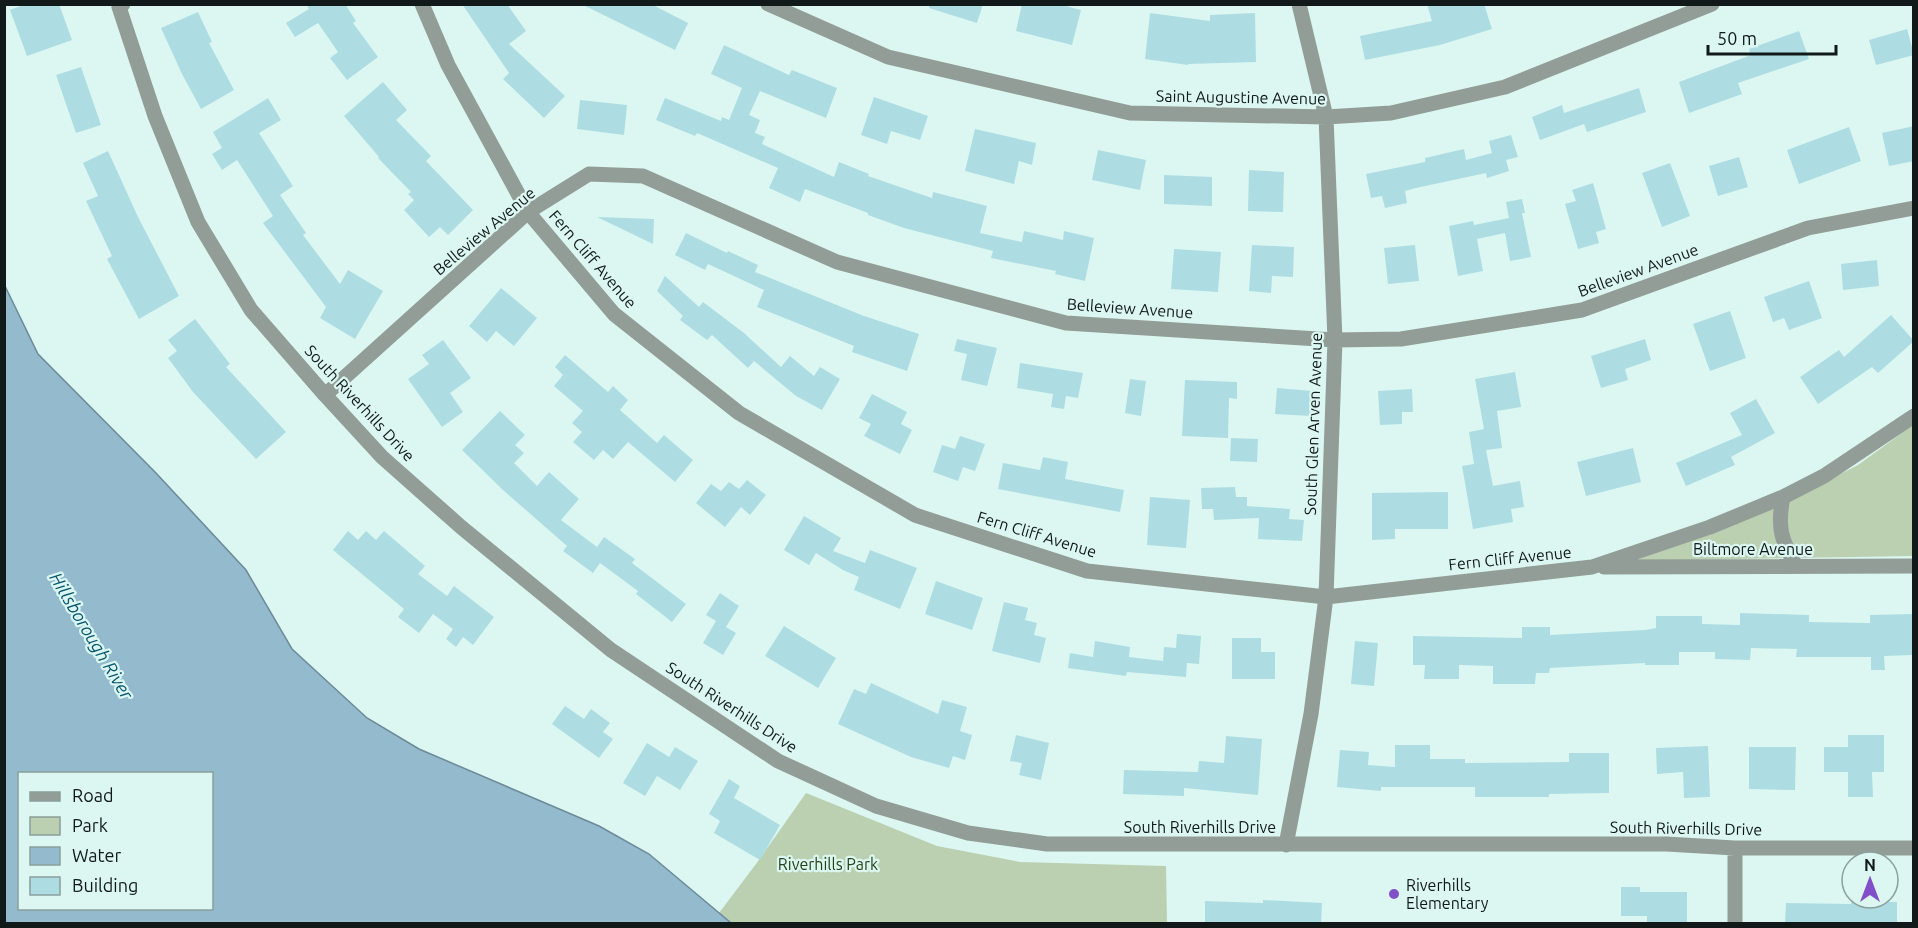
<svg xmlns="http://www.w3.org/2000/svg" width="1918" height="928" viewBox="0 0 1918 928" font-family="Ubuntu,sans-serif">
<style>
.green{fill:#bad0b1}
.water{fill:#93bacd;stroke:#6c8a97;stroke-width:1.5;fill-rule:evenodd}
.building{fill:#addde3}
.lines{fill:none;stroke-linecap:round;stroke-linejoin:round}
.minor{stroke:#939d97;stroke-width:15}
.poi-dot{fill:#8150c8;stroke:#dcf7f2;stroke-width:2}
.labels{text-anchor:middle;stroke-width:4.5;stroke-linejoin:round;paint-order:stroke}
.street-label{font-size:16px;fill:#111a19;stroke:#dcf7f2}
.park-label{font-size:16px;fill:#254215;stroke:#dcf7f2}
.poi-label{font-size:16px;fill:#111a19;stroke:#dcf7f2;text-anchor:start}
.water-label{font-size:18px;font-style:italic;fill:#07546f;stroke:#dcf7f2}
</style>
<rect width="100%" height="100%" fill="#dcf7f2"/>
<path class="green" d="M1913,425V556L1627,561L1792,499L1858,465Z
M806,793L937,846L1020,862L1166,866L1167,923L731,924L719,913L756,864Z"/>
<path class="water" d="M5,286L38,354L156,473L246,570L292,649L367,718L419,749L599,826L649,854L731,923H5ZM20,774H212V908H20Z"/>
<path class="building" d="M26,4H59L72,40L27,56L10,10Z
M306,4H345L356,21L353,23L378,57L347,80L330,58L338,52L318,23L295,37L286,23L309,9Z
M462,4H507L526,31L509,44L565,96L544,118L503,79L509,73Z
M581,4H651L688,23L675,50Z
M930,4H983L977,23L929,8Z
M1022,4H1058L1081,10L1072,45L1016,31Z
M1427,4H1484L1492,29L1440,45L1365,60L1360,36L1432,21Z
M198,12L212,42L209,43L234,90L201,109L182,74L161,28Z
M1150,13L1210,21V15L1255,13L1256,62L1188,64V65L1145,59Z
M1907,29L1914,55L1876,65L1869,40Z
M1799,31L1809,59L1738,83L1742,94L1689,113L1679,82L1751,55L1749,49Z
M724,45L789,75L792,70L837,88L826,118L760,91L749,115L760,120L755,133L765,137L762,144L834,177L839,162L869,174L868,176L932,198L933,192L987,206L980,233L1022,242L1024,231L1063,240L1064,231L1094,238L1085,281L1055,274L1056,271L991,258L993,251L904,228L868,215V213L805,189L800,202L769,188L778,168L697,133L695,136L656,120L665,98L721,121L722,117L729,120L742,88L711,74Z
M81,67L101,125L76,133L56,75Z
M383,82L407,110L396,120L431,156L426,161L473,210L448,235L440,227L429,237L404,210L414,200L408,194L411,192L378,158L379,157L344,116Z
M1639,88L1646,112L1587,132L1584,124L1540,140L1532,117L1562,105L1564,113Z
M874,97L928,116L920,140L891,131L887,144L861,135Z
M268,98L281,120L259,133L293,186L280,195L306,233L303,235L340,284L348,270L383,291L355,339L320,318L326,307L263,223L273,216L237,160L222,170L212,154L222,148L213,132Z
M580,100L627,105L624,135L577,129Z
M1914,126V161L1889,166L1882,133Z
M1849,127L1861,161L1799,184L1787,150Z
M975,129L1036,143L1032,165L1019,161L1014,184L965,171Z
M1511,135L1518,157L1506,160L1509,171L1487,178L1486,173L1416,188L1405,191L1407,203L1385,208L1382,196L1371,198L1366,174L1425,162V158L1464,149L1466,160L1492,153L1489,141Z
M1098,150L1146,160L1140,190L1092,180Z
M108,151L138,217L179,296L139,319L107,259L112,256L86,201L98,196L83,163Z
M1739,157L1748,187L1718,196L1709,166Z
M1670,163L1690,216L1662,227L1642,173Z
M1249,170L1284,172L1283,212L1248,211Z
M1164,175L1212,177V206L1164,204Z
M1593,183L1606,229L1596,232L1599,243L1578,249L1565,204L1576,201L1572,190Z
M1522,199L1525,213H1522L1531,257L1510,261L1505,233L1477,239L1483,271L1458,276L1449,226L1473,221L1474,225L1509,218L1506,202Z
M597,217L654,219L653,244Z
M686,233L727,253L728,251L758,265L755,272L864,316L919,334L907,371L852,352L854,346L757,307L764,290L708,264L705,270L675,255Z
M1252,245L1294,247L1293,277L1272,276L1271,293L1249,291Z
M1415,245L1419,281L1388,284L1384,248Z
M1174,249L1221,252L1218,292L1171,289Z
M1877,260L1879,286L1843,290L1841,264Z
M665,276L699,307L703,302L744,333L781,367L790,356L814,376L820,367L840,379L822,410L796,396L754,361L748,368L712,335L707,340L680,320L683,316L657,291Z
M1809,281L1822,318L1789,330L1784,318L1773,322L1764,297Z
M501,288L537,318L514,346L496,331L487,342L469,326Z
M1730,311L1746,358L1710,371L1693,324Z
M1891,315L1914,341L1878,373L1872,367L1818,404L1800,377L1839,350L1844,357Z
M195,319L230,364L226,367L286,432L256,459L193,392L168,358L177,351L168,340Z
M957,339L997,348L987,386L961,380L967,354L954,351Z
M1645,339L1651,360L1625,369L1628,380L1601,388L1591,356Z
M443,340L471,378L450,393L463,412L442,427L408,379L429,364L422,355Z
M565,355L608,392L613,386L628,400L620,410L657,443L664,435L693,460L675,482L628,442L613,459L603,450L594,460L573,442L582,432L572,423L583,411L554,386L563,375L555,367Z
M1020,363L1083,373L1078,398L1066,396L1064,409L1051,407L1053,394L1017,388Z
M1515,372L1521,407L1497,411L1502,448L1486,450L1493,486L1520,481L1524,507L1511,509L1513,522L1473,529L1462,466L1474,464L1469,432L1484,429L1475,379Z
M1130,379L1146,381L1141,416L1125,413Z
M1185,380L1237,382V399L1229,398L1228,438L1182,436Z
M1277,388L1312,391L1311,416L1275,414Z
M1412,389L1413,412H1402V424L1380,425L1378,391Z
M872,394L907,412L901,424L912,430L900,454L864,436L871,424L859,418Z
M1756,399L1775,433L1731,457L1735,465L1686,486L1676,463L1742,435L1730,413Z
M500,411L525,435L515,445L524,453L514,463L537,486L549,472L579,499L561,520L597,547L604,537L635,559L632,563L686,604L672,622L636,594L638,591L600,563L593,573L563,551L567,546L503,490L462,450Z
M960,436L985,444L975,471L963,467L958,481L933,472L942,445L955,449Z
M1231,438L1258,439L1257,462L1230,461Z
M1633,448L1641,482L1586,496L1577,462Z
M1043,457L1068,462L1065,479L1124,490L1120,512L998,489L1003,463L1040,470Z
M747,480L766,495L750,515L741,507L725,527L696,503L711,484L721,491L729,482L739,489Z
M1235,487L1236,497H1247V506L1290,509L1289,519L1304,520L1302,541L1258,539L1259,518L1214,520L1213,509H1202L1201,488Z
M1448,492V529H1395V539L1372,540V493Z
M1150,497L1190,500L1186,548L1147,545Z
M804,516L841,538L833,551L865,563L870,550L917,568L900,609L854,590L859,577L843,570L816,553L809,565L784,550Z
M348,531L358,540L366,531L376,540L384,531L425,566L418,574L447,596L454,586L494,617L473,645L463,637L456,647L446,639L453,629L433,614L419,633L398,617L404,609L333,550Z
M936,581L983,598L972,630L925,614Z
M720,593L739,606L726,627L706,615Z
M1004,602L1028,608L1025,620L1037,623L1034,635L1046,638L1040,663L992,651Z
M1740,613L1809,615V622L1870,623V615L1914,614L1912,655L1884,656L1885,670H1871V657H1796L1797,649L1751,648L1750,660L1715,659V652H1679V665H1645V663L1550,668L1549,673H1536L1535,684H1493V666L1459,665V679H1424L1425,665H1413V636L1522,638V627H1550V635L1645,630L1656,628V616H1702V624L1740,625Z
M716,621L736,633L723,655L703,643Z
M784,626L836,658L818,688L765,656Z
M1177,634L1201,636L1199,664L1187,663L1186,677L1127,672L1126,676L1068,668L1070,653L1093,657L1095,641L1130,647L1129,657L1163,661L1164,647L1176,648Z
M1232,638H1261V652H1275V679H1232Z
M1355,641L1378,643L1374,686L1351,684Z
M871,683L938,714L942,700L967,707L960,731L972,735L965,760L953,756L949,768L911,757L838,724L854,689L866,694Z
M565,706L584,719L591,709L610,723L603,732L613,739L599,758L552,724Z
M1016,735L1049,743L1041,780L1019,775L1022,763L1010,761Z
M1848,735H1884V772H1872L1873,797H1848V772H1824V747H1848Z
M1226,736L1262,739L1258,795L1184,788V796L1123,794L1124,770L1198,772L1199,761L1224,763Z
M647,743L669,757L675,747L698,761L680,790L657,776L645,796L623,783Z
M1395,745H1430V759H1465V763L1569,762V753H1609V793L1549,794V797H1475V787H1381V791L1337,787L1340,750L1369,752L1368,765L1395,767Z
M1708,746L1710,797L1684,798L1683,772L1657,774L1656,748Z
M1749,747H1796L1795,790L1749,789Z
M729,779L740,786L734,798L780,825L760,860L714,833L720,821L709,814Z
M1621,887H1640V892H1687V924H1647V916H1621Z
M1263,900L1322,903L1321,924H1205V901L1263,903Z
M1851,901L1897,902V924H1785L1786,903L1851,904Z"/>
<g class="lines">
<path class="minor" d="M123,4L119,7L155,116L198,222L251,310L325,395L382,457L461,527L611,650L778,761L876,806L968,833L1047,844H1666L1735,848H1914
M422,4L448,65L528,212L614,314L739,413L915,515L1087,571L1326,597L1592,567L1710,527L1783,497L1824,476L1914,416
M768,4L888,57L1130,113L1326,117L1391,113L1505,87L1712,4
M325,395L528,212L589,174L643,176L837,262L1066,323L1335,340L1401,339L1582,310L1808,228L1914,208
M1783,497C1777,527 1781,540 1796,566
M1604,567L1914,566
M1286,845L1311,714L1326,597L1335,340L1326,117L1299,4
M1735,848V924"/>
</g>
<circle class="poi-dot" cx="1394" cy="894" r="6"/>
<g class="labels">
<g class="street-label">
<text transform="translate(1241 97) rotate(1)" y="6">Saint Augustine Avenue</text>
<text transform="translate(484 231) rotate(-40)" y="6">Belleview Avenue</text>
<text transform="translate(593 259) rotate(49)" y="6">Fern Cliff Avenue</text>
<text transform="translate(1638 270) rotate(-20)" y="6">Belleview Avenue</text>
<text transform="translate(1130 308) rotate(4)" y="6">Belleview Avenue</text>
<text transform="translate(360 403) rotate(47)" y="6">South Riverhills Drive</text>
<text transform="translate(1313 424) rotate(-88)" y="6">South Glen Arven Avenue</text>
<text transform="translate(1037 534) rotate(17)" y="6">Fern Cliff Avenue</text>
<text x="1753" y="555">Biltmore Avenue</text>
<text transform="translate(1510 558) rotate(-6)" y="6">Fern Cliff Avenue</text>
<text transform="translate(732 707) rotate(33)" y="6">South Riverhills Drive</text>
<text x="1200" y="833">South Riverhills Drive</text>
<text transform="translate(1686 828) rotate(1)" y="6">South Riverhills Drive</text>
</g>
<g class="park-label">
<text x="828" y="870">Riverhills Park</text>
</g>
<g class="poi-label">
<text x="1406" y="891">Riverhills<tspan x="1406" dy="18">Elementary</tspan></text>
</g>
<g class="water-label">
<text transform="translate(91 636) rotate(59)" y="6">Hillsborough River</text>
</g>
</g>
<rect width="1918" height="928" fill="none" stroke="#111a19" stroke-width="12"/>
<rect x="18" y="772" width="195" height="138" fill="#dcf7f2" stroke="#8b9f9b" stroke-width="1.5"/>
<rect x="30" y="792" width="30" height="9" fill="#939d97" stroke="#8b9f9b" stroke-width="1.5"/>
<text x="72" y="802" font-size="18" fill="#111a19">Road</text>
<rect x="30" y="817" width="30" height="18" fill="#bad0b1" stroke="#8b9f9b" stroke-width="1.5"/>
<text x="72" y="832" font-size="18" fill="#111a19">Park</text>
<rect x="30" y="847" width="30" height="18" fill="#93bacd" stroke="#8b9f9b" stroke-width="1.5"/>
<text x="72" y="862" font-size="18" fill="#111a19">Water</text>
<rect x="30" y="877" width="30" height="18" fill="#addde3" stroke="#8b9f9b" stroke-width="1.5"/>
<text x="72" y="892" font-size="18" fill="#111a19">Building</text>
<g transform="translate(1870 880)"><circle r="28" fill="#dcf7f2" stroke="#8b9f9b" stroke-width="1.5"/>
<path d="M0-4.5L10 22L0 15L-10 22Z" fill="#8150c8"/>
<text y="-9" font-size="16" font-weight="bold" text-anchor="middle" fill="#111a19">N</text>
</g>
<path d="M1708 45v9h128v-9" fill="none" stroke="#111a19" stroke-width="3"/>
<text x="1717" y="45" font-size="18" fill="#111a19" stroke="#dcf7f2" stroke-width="4.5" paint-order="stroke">50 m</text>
</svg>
